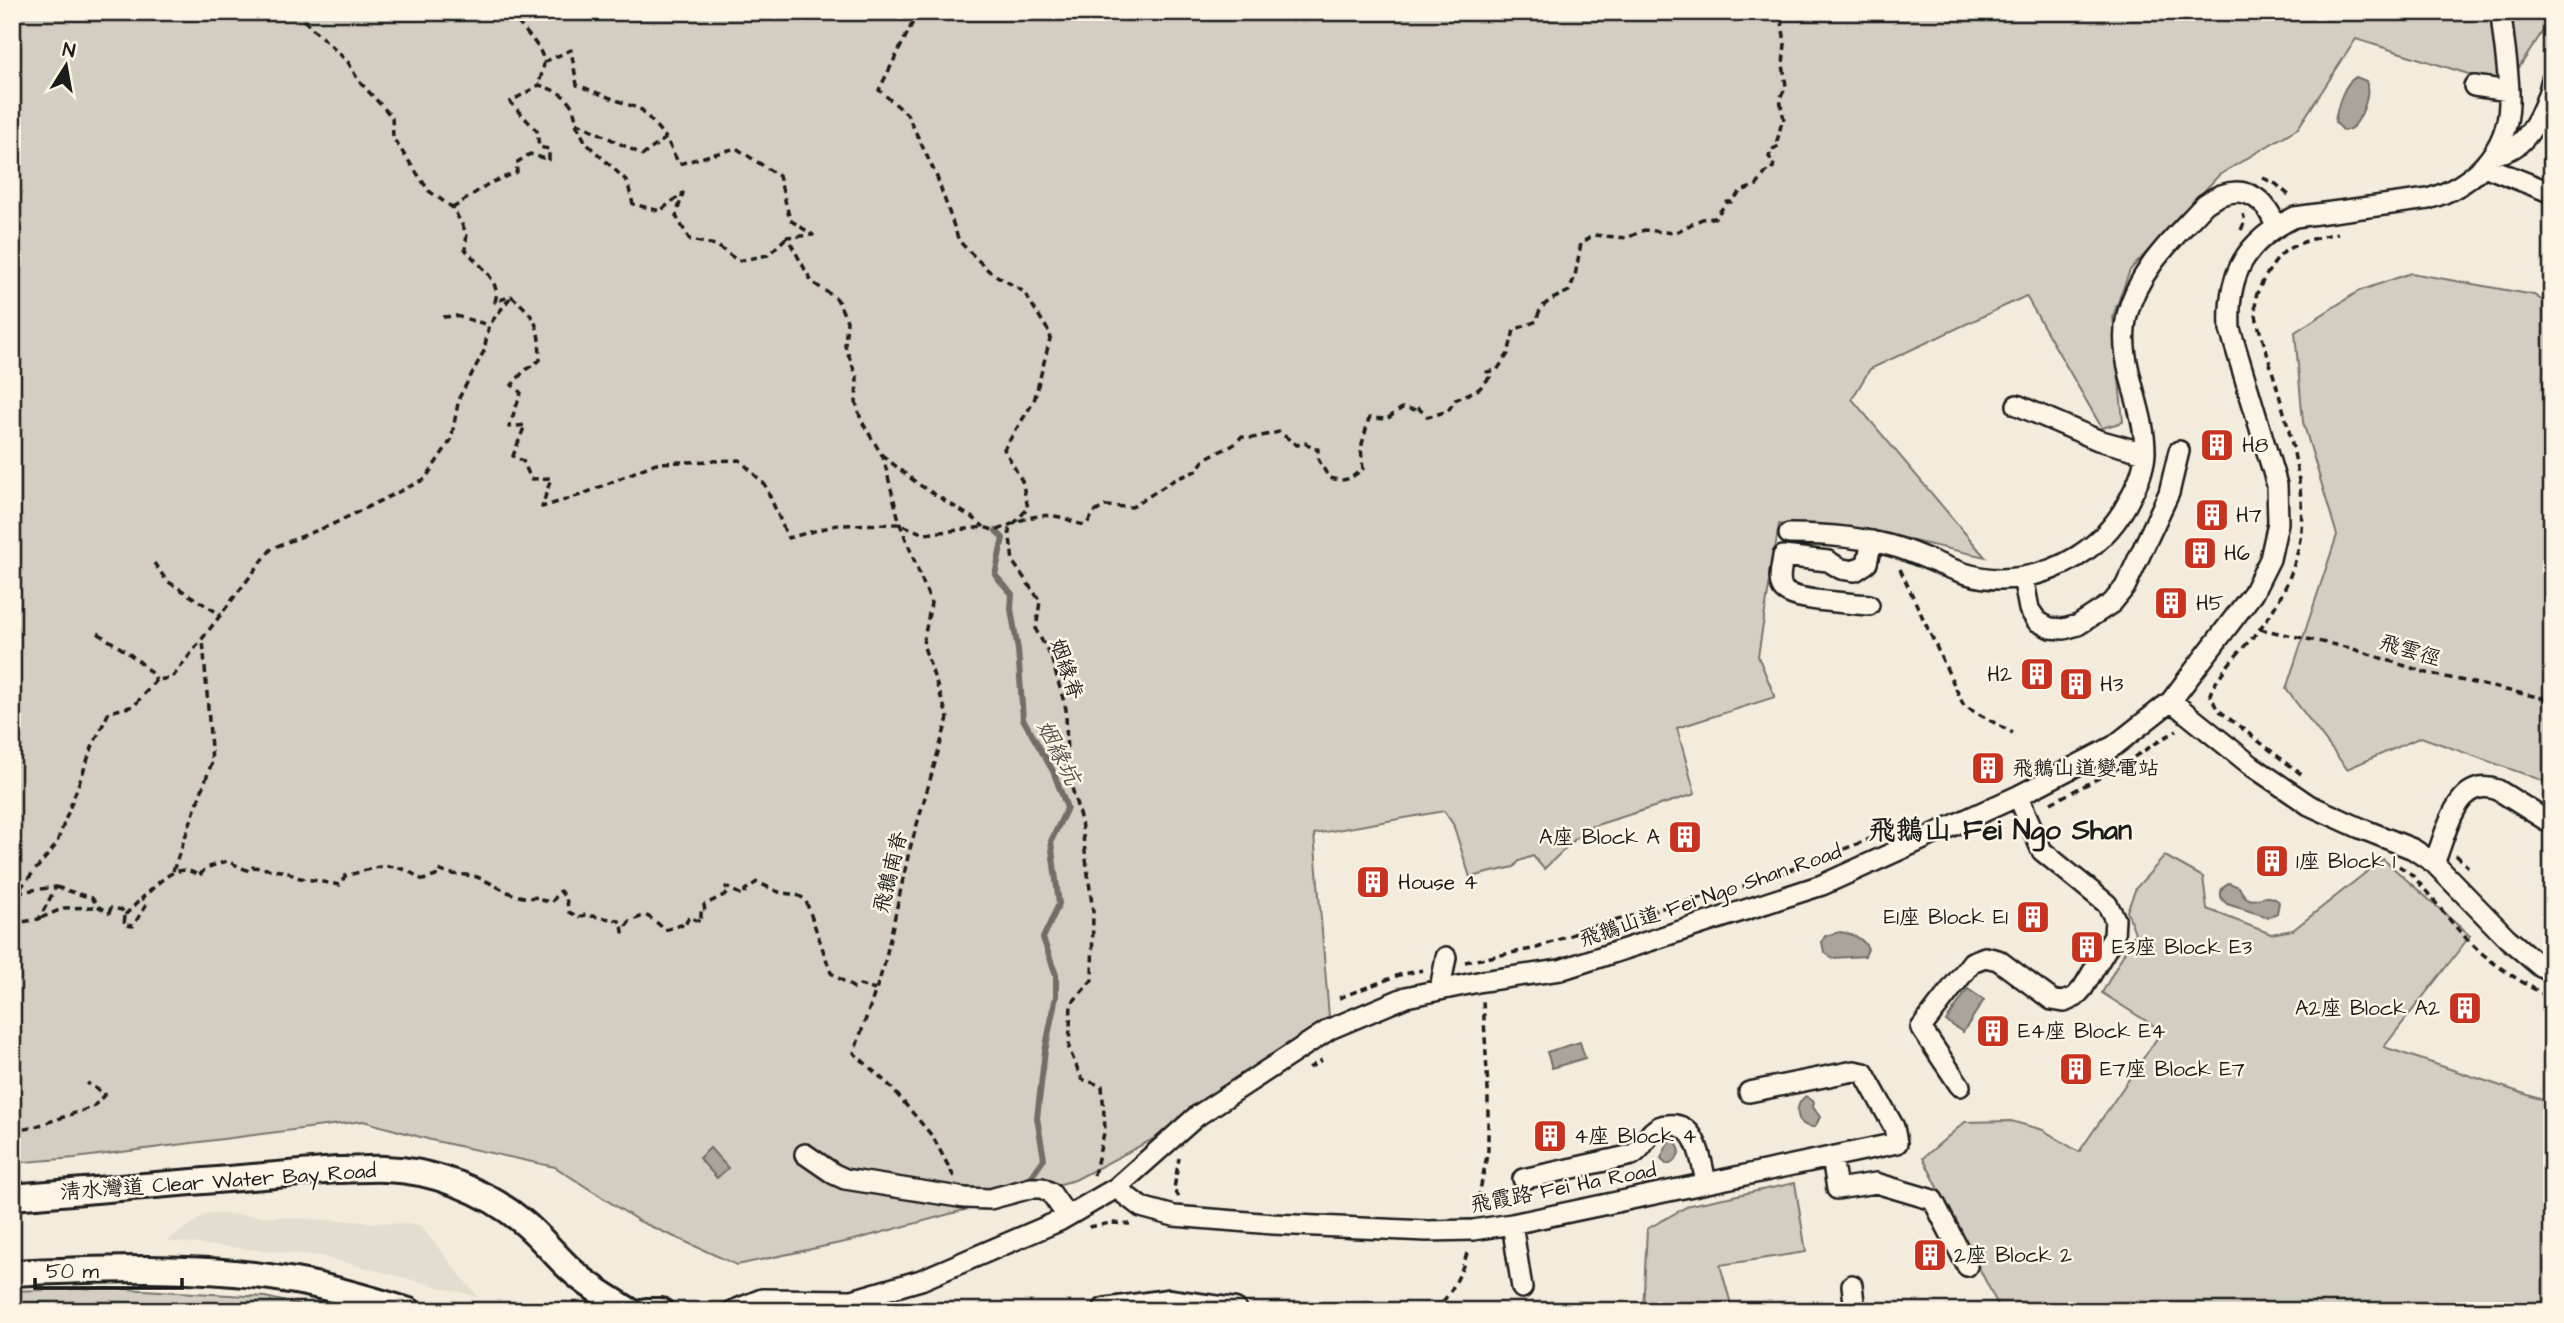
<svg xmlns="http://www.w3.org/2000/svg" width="2564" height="1323" viewBox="0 0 2564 1323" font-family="'Architects Daughter','LXGW WenKai TC',sans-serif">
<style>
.built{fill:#e3ddcf}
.green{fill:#d3cec1;stroke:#78756e;stroke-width:2}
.water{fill:#aaa59b;stroke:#716e68;stroke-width:2}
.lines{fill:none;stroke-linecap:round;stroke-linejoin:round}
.stream{stroke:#716e68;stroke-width:6}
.minor-casing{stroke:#1c1c1c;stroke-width:24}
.major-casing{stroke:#1c1c1c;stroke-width:30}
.path{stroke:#1c1c1c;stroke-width:3.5;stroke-dasharray:7 5;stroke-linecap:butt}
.minor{stroke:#fcf5e5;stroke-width:19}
.major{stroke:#fcf5e5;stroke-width:24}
.labels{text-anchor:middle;stroke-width:5;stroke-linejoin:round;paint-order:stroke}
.poi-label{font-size:21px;fill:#1c1c1c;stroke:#fcf5e5;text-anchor:start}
.street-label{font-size:21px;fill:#1c1c1c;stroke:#fcf5e5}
.water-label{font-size:23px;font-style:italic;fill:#55534f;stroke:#fcf5e5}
.district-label{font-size:28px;font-weight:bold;fill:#1c1c1c;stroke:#fcf5e5}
</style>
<rect width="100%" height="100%" fill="#f3ecdd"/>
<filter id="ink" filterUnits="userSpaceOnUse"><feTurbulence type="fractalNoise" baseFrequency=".0143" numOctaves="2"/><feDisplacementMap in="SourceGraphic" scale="14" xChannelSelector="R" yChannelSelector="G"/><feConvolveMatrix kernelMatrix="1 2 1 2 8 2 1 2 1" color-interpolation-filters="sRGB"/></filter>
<g filter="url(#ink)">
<path class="built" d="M208,1213L420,1225L478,1297L320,1256L166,1241Z"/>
<path class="green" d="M12,12H2552V17L2507,86L2356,39L2298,128L2219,175L2130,270L2113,316L2123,422L2102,428L2026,296L1870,369L1852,399L1985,557L1891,536L1779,524L1758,656L1775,697L1677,728L1695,794L1587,828L1544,869L1533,856L1519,861L1514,867L1470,877L1453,824L1444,811L1314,834L1330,1029L1197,1116L1075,1180L854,1240L737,1265L639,1221L555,1167L431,1140L363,1121L75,1158L12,1163Z
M2411,273L2534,295L2552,307V784L2421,737L2347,769L2286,689L2337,535L2303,422L2295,332L2359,291Z
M2165,856L2203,877L2207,909L2271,934L2293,930L2383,859L2470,936L2384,1047L2552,1103V1311H2001L1923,1158L1965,1122L2011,1121L2043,1130L2079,1152L2162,1031L2102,993L2135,933L2127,911L2136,888Z
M1795,1183L1806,1252L1720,1265L1733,1311H1643L1647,1229L1690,1205Z
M108,1288L265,1297L325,1311H12V1291Z"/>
<path class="water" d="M2356,77L2366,81C2371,94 2361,124 2348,130H2343L2335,122C2337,108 2343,84 2356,77Z
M2229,883L2239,887C2252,915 2264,886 2279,902L2277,913L2268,917L2227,904L2222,899C2219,892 2222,886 2229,883Z
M1840,932C1851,934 1863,937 1868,949L1865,956L1833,958L1824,952L1822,942L1825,936Z
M1968,989L1984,1000L1963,1032L1946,1021Z
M1580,1042L1585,1058L1552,1068L1547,1052Z
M1806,1096L1814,1102L1813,1107L1820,1117L1815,1127C1796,1129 1792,1105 1806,1096Z
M1669,1141H1676L1680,1151L1676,1160L1670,1164H1666L1661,1158Z
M710,1148L728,1168L717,1178L699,1158Z"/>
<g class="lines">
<path class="stream" d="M996,531L1003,538L995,575L1012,594L1011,609L1018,650L1023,719L1053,771L1067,808L1051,841L1059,904L1043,938L1056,975V996L1045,1051L1037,1118L1044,1159L1027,1183"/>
<g class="minor-casing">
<path id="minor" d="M2474,86L2509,91
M2494,153C2527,154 2546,107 2552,79
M2484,166L2552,193
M2017,405L2098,440L2145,453
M1789,534C1827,534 1863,537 1899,548C1933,559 1963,579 2000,579C2056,578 2107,547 2131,496C2138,483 2145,466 2145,451C2145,405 2116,362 2127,315C2138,270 2174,238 2205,204C2236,182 2263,191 2276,227
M2023,577L2029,609L2037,621L2050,628L2064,629L2078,625L2112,603L2125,587L2169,493L2179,451
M1869,605C1853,603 1790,601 1783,589C1777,580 1782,566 1783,556L1828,561L1841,569L1855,571L1867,563L1872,541
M2171,701L2252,766L2309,805L2360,828L2413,849L2434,863L2507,938L2541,967L2552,972
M2434,863C2447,834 2455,775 2498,790L2552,824
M1440,989L1446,957
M1960,1086L1921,1028L1972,962L1985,957L1998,960L2052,1000L2064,1002L2075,997L2083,988L2114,936L2115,919L2107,904L2042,851L2018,796
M805,1154L834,1174L845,1179L965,1198L990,1199L1031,1188H1042L1051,1193L1067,1216
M1832,1157L1837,1189L1876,1183L1933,1200L1967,1266
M1523,1179L1632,1155C1644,1148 1644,1139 1653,1131C1657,1127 1663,1125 1668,1125C1698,1122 1701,1161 1706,1182
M1116,1188L1141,1207L1174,1216L1273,1224L1427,1231L1473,1230L1512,1224L1897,1143L1894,1127L1864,1073L1854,1071L1749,1092
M1512,1224L1522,1288
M1852,1285L1855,1311
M732,1311L762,1299L852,1300L921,1280L1059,1221L1116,1188L1197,1116L1330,1029L1406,997L1483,981L1560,970L1822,885L2018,796L2114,746L2171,701L2253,593L2270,559L2278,523L2277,485L2230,329C2227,274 2245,241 2295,217L2428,199C2472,186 2508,152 2509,103C2510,73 2503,42 2501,12"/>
</g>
<g class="major-casing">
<path id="major" d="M12,1197L337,1170C353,1170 369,1168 385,1169C433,1170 486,1191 523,1222C540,1236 553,1253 569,1268C587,1285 609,1298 630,1311
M12,1273C106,1269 202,1264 295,1281C334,1288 371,1299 409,1311
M647,1311H661
M1105,1311L1169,1302L1234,1311"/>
</g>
<path class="path" d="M240,12L245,17L261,12
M295,12L348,62L358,80L392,117L393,138L429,191L453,208
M511,12C519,28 541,43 544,62C544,68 540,78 539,85
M918,12L879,90L907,114L937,177L959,241L989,271L1024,292L1051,335L1034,401L1004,449L1022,481L1028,508L1009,529L1013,562L1040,601L1036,630L1051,657L1066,709L1067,769L1081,821L1093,912L1092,980L1071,1004L1069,1049L1082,1079L1102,1086L1105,1129L1093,1179
M544,62L571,50L577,85L642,110L666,138
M576,124L586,143L627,181L633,204L660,211L683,193L676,216L690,240L716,245L738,261L768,255L787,237
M2263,178L2276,184L2291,197
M2241,230L2245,221L2243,214
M443,317L456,316L489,325
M882,455L918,484L976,520L984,527
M154,563L167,581L221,615
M1900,569L1964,706L2013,733
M2260,629L2350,648L2427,673L2552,700
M98,633C119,648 141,658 156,680
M2134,757L2177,730
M2301,774L2217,709L2210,694C2221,669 2241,651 2258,631C2278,606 2293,576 2299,545C2310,488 2283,410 2267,353C2262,334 2253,319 2256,297C2259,285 2277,255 2288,249C2303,241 2321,236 2338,233
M2051,803L2122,766
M2456,855L2468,867
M2399,866L2411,874C2432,896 2450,923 2472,944C2495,967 2523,983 2552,999
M173,871L212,762L203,639
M56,887L92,898L99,907L109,913L111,908L122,910L125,915L124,925L133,926L146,905L142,898C159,884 176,859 199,876L206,868L227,861L249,871L253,867L288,872L295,877L340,885L345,876C380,867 390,858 423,880L436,876L439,870C452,877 464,873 477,877C496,884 515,901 538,897L540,900L552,902L560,891L566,898L569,912L579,917L585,915L618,920L622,924L623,932L629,922L645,915L654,920L665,930L681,925L684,927L689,917L701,922V911H705L704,905L728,893L726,887L740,894H745V890L757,882C764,885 771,889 779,892C789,895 798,892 806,901L831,973L854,988L860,985L875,990
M125,915L142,898
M41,918L64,908L98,907
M12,924L39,919L56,887L17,892L56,845L93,745L109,712L134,706L156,680L172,678L272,548L331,525L425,479L451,440L459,398L484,351L489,325L510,298
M1465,962L1537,948L1595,926L1756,883L1888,832
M1339,998L1399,975L1423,970
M1309,1068L1322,1060
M12,1131L31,1128L93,1107L105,1094L87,1083
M954,1177L933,1137L890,1086L854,1053L884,966L909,852L948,718L923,644L931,603L900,524L883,457L861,420L856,402L857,377L845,346L847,321L837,299L812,282L787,237L813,235L790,220L779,176L736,148L679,164L666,138L643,155L576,122C574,98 560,92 539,85L510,102L537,131L539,147L549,149V160L530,154L516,163L517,172L488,184L453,208L467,234L465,249C478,265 502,280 495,302L511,296C538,318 539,326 540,360L524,371L512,385L521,393L509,427L525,425L513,456L523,461L531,479L551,478L542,507L581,495L656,463L740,460L765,485L788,538L837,525L900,524L924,534L984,527L996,531C1018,521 1035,512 1060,517C1069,519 1076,524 1086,525L1095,512L1105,506L1132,507L1174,480L1198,470C1205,449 1231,454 1241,437L1253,438L1279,432L1297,445L1305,443L1313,449H1318V459L1329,478C1348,483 1350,478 1363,469L1361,448L1369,418L1387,419L1402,408L1417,410V407L1428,417L1448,411L1455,400L1479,389L1490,377L1487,372L1497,370L1508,354L1514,330L1537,321C1538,303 1555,298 1569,291L1575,276L1581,243L1594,235L1627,238L1644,230L1674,233L1702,219L1715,218L1727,202H1731L1741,191L1757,185L1769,168H1773L1774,163L1769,157L1771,150L1779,146L1777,142L1782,121L1784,120L1780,99L1786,86L1783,64L1785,44L1782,22L1786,12
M1179,1197L1174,1189L1179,1158
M1476,1211L1488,1150V1090L1483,1001
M1089,1227L1111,1223L1130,1224
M1435,1311C1452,1292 1462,1274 1468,1249
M2062,1311L2070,1304"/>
<use href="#minor" class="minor"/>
<use href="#major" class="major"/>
</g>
</g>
<defs>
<g id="building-square" transform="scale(1.75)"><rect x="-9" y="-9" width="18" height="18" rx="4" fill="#c8321e" stroke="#fcf5e5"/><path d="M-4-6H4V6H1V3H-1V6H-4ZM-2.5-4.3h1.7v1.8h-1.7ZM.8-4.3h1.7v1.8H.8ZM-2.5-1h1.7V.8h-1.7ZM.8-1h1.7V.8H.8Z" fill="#fff"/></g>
</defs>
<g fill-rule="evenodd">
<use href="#building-square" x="2217" y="445"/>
<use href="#building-square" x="2212" y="515"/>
<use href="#building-square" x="2200" y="553"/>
<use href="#building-square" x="2171" y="603"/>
<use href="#building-square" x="2037" y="674"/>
<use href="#building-square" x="2076" y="684"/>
<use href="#building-square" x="1988" y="768"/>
<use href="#building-square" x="1685" y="837"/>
<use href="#building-square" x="2272" y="861"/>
<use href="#building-square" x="1373" y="882"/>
<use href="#building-square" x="2033" y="917"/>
<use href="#building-square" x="2087" y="947"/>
<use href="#building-square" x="2465" y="1008"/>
<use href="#building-square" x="1993" y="1031"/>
<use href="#building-square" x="2076" y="1069"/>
<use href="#building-square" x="1550" y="1136"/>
<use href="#building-square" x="1930" y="1255"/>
</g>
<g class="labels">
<g class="poi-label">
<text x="2242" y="452">H8</text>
<text x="2236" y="522">H7</text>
<text x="2224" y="560">H6</text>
<text x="2196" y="610">H5</text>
<text x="2012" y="681" text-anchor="end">H2</text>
<text x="2100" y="691">H3</text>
<text x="2012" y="775">飛鵝山道變電站</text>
<text x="1660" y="844" text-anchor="end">A座 Block A</text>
<text x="2296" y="868">1座 Block 1</text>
<text x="1398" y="889">House 4</text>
<text x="2008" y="924" text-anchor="end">E1座 Block E1</text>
<text x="2112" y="954">E3座 Block E3</text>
<text x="2440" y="1015" text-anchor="end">A2座 Block A2</text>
<text x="2018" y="1038">E4座 Block E4</text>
<text x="2100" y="1076">E7座 Block E7</text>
<text x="1574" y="1143">4座 Block 4</text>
<text x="1954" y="1262">2座 Block 2</text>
</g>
<g class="street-label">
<text transform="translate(2410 650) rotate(17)" y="7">飛雲徑</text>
<text transform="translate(1067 669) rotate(71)" y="7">姻緣脊</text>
<text transform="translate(890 872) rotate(-76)" y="7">飛鵝南脊</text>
<text transform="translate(1710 895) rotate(-19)" y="7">飛鵝山道 Fei Ngo Shan Road</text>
<text transform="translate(218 1181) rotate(-4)" y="7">清水灣道 Clear Water Bay Road</text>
<text transform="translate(1563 1187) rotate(-11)" y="7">飛霞路 Fei Ha Road</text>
</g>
<g class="water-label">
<text transform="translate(1059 752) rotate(63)" y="8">姻緣坑</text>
</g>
<g class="district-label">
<text x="2000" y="839">飛鵝山 Fei Ngo Shan</text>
</g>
</g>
<rect width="2564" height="1323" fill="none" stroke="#fcf5e5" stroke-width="42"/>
<rect x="21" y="21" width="2522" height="1281" fill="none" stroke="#1c1c1c" stroke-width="2.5" filter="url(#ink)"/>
<g transform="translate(66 66) rotate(11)" stroke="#fcf5e5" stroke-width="5" paint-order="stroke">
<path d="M0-5L12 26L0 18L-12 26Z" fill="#1c1c1c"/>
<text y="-10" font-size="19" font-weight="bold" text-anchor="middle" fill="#1c1c1c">N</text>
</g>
<path d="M35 1278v10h147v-10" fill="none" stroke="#1c1c1c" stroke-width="3.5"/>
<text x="46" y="1278" font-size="21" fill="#1c1c1c" stroke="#fcf5e5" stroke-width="5" paint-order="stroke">50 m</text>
</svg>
